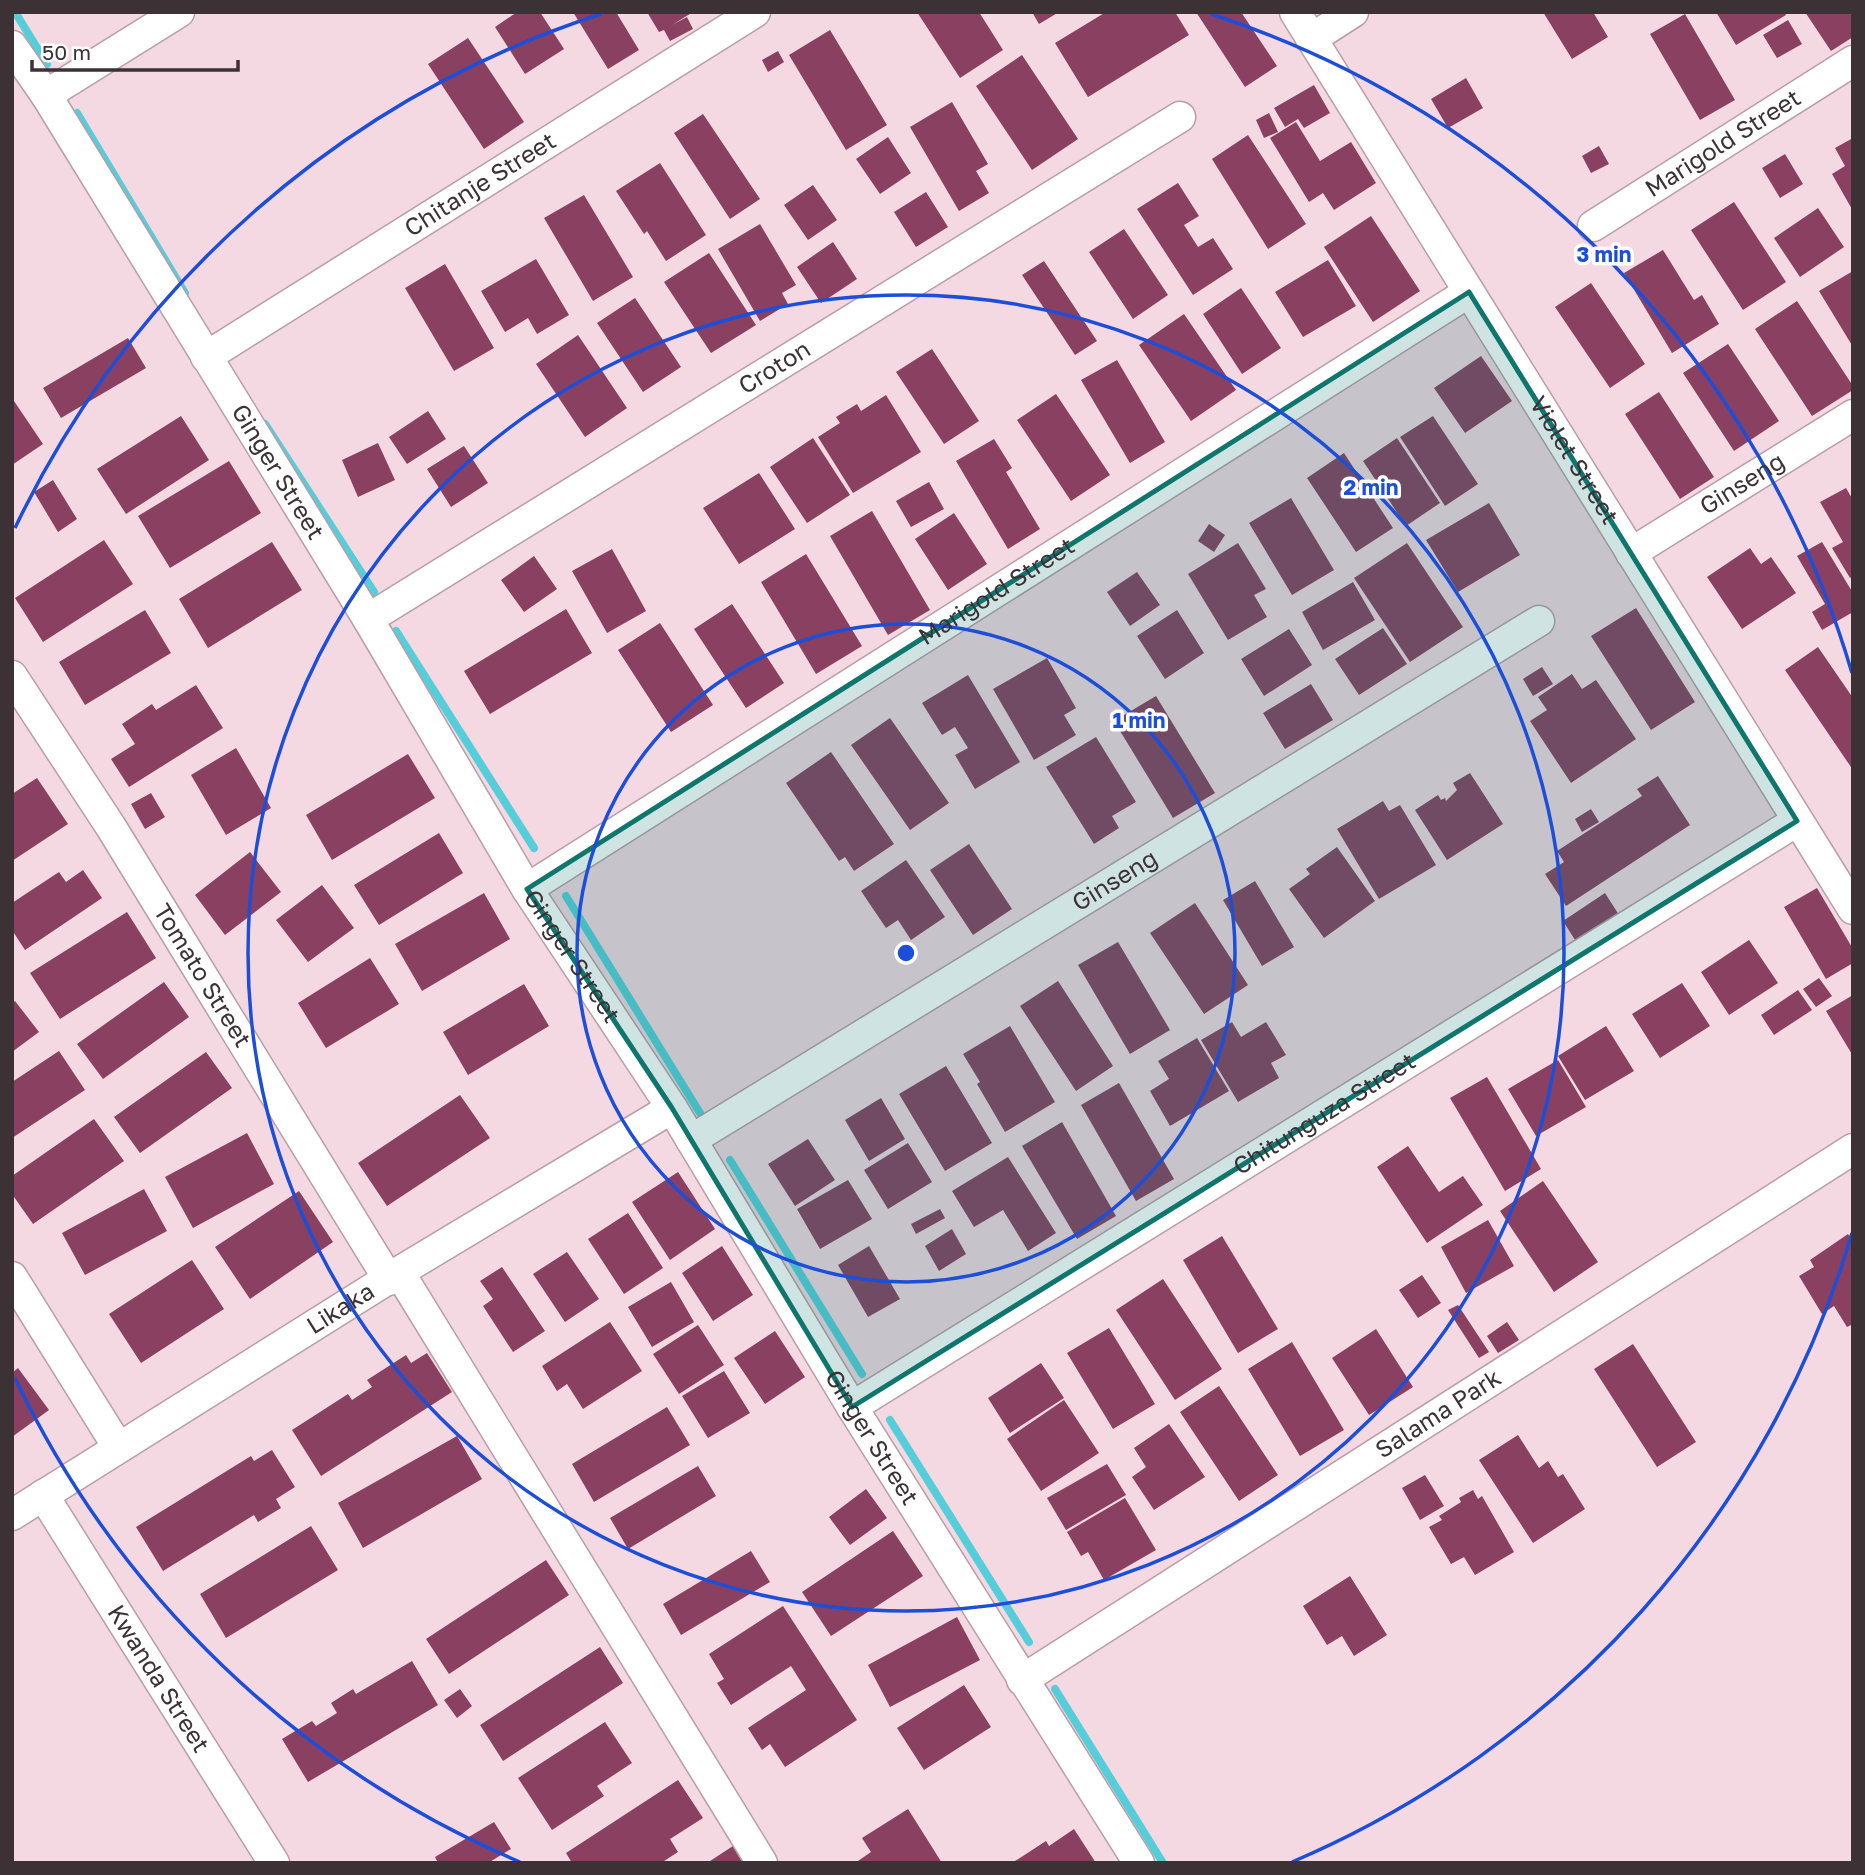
<svg xmlns="http://www.w3.org/2000/svg" width="1865" height="1875" viewBox="0 0 1865 1875" font-family="'Golos Text',sans-serif">
<style>
.lines{fill:none;stroke-linecap:round;stroke-linejoin:round}
.stream{stroke:#56ceda;stroke-width:8}
.building{fill:#894061}
.street-casing{stroke:#b89ea7;stroke-width:33}
.street{stroke:#fff;stroke-width:30}
.marked{fill:#0f766e;fill-opacity:0.2;stroke:#0f766e;stroke-width:5;stroke-linejoin:round}
.ring{fill:none;stroke:#1d4ed8;stroke-width:3.5}
.labels{text-anchor:middle;stroke-width:7;stroke-linejoin:round;paint-order:stroke}
.street-label{font-size:24px;fill:#3c3135;stroke:#fff}
.centre{fill:#1d4ed8;stroke:#fff;stroke-width:3.5}
.ring-label{font-size:21px;text-anchor:middle;font-weight:bold;fill:#1d4ed8;stroke:#fff;stroke-width:7;stroke-linejoin:round;paint-order:stroke}
</style>
<rect width="100%" height="100%" fill="#f4d8e2"/>
<g class="lines">
<path class="stream" d="M15,12L47,64
M77,113L185,293
M265,424L374,592
M396,631L534,848
M566,896L700,1113
M730,1160L862,1374
M890,1420L1029,1642
M1055,1689L1163,1863"/>
</g>
<path class="building" d="M517,12H540L564,49L525,74L495,27Z
M573,12H616L639,50L608,69Z
M647,12H693L672,25L687,17L693,29L670,41L664,30L659,32Z
M917,12H979L1003,50L960,78Z
M1032,12H1059L1039,24Z
M1106,12H1175L1189,35L1088,97L1055,43Z
M1196,12H1241L1277,66L1245,87Z
M1543,12H1593L1608,37L1572,59Z
M1716,12H1784L1786,15L1736,45Z
M1805,12H1853V37L1831,51Z
M1685,14L1735,100L1700,120L1650,34Z
M1788,20L1802,44L1777,58L1763,35Z
M830,30L887,125L846,150L789,55Z
M468,38L524,122L484,149L428,64Z
M778,51L784,62L768,72L762,60Z
M1022,55L1078,139L1032,170L976,86Z
M1466,78L1483,108L1448,128L1431,99Z
M1314,85L1330,113L1304,128L1298,119L1285,127L1274,108Z
M952,102L988,164L976,171L989,193L959,211L910,127Z
M1269,113L1278,132L1264,138L1256,120Z
M703,114L760,199L730,219L674,133Z
M1296,122L1320,161L1351,142L1376,183L1334,210L1323,193L1309,202L1270,138Z
M1248,135L1306,224L1268,249L1212,159Z
M888,137L911,173L880,194L856,159Z
M1853,138V211L1832,174L1845,166L1835,148Z
M1599,146L1609,164L1591,173L1582,156Z
M1785,154L1803,184L1780,198L1762,168Z
M660,163L706,235L666,261L647,231L644,234L616,191Z
M1178,183L1199,216L1184,225L1198,247L1213,238L1233,269L1193,295L1137,209Z
M813,185L837,220L808,240L784,205Z
M926,192L948,227L916,247L894,212Z
M584,195L633,277L593,301L544,218Z
M1734,202L1786,282L1743,310L1691,230Z
M1818,208L1844,247L1800,277L1774,238Z
M1371,216L1420,291L1373,322L1324,247Z
M760,224L796,285L782,293L788,304L760,321L718,249Z
M1124,229L1168,295L1133,319L1089,252Z
M833,242L857,279L821,303L797,267Z
M1663,250L1694,300L1702,295L1719,324L1672,353L1624,273Z
M709,253L756,325L711,353L664,282Z
M536,259L569,315L537,334L528,318L505,332L481,291Z
M1328,260L1356,306L1303,337L1275,292Z
M1044,261L1097,341L1075,355L1022,275Z
M445,264L494,348L454,371L405,288Z
M1853,271V347L1819,291Z
M1591,283L1645,364L1610,388L1555,307Z
M1241,288L1281,348L1242,374L1203,314Z
M635,298L681,367L643,392L597,323Z
M1797,301L1853,386V390L1812,416L1755,329Z
M1184,314L1236,390L1191,421L1139,345Z
M578,335L627,408L585,437L536,364Z
M128,338L146,368L61,418L43,388Z
M1728,344L1779,421L1734,451L1683,373Z
M932,349L979,421L944,444L896,372Z
M1481,356L1512,401L1465,433L1434,388Z
M1117,360L1165,442L1130,463L1081,380Z
M1659,392L1714,477L1680,499L1625,414Z
M1056,394L1110,475L1071,501L1017,420Z
M886,395L921,452L853,493L818,437L840,423L836,417L857,404L861,411Z
M12,398L43,444L12,465Z
M428,411L446,439L407,464L389,437Z
M181,416L209,460L126,514L97,469Z
M1433,416L1478,484L1445,506L1400,437Z
M813,438L850,495L807,523L770,467Z
M1397,438L1440,503L1406,526L1363,461Z
M994,439L1012,468L1006,472L1040,529L1008,549L956,461Z
M378,443L395,480L358,497L342,460Z
M464,446L488,483L451,507L427,469Z
M1344,453L1393,528L1356,552L1307,478Z
M229,461L261,513L170,568L138,516Z
M759,473L795,529L739,564L703,508Z
M53,480L77,519L58,532L34,492Z
M929,482L944,509L911,527L896,501Z
M1846,488L1853,500V576L1850,578L1832,548L1843,542L1820,502Z
M1291,498L1334,570L1292,595L1249,523Z
M1489,503L1520,555L1458,592L1426,540Z
M872,511L930,610L888,635L830,536Z
M954,513L987,564L948,590L915,539Z
M1209,524L1225,535L1214,552L1198,541Z
M104,540L133,584L43,642L15,598Z
M272,542L302,590L208,648L179,599Z
M1822,542L1853,593V612L1822,630L1812,612L1825,604L1797,556Z
M1238,543L1266,589L1254,595L1267,617L1228,640L1188,574Z
M1407,543L1463,627L1410,662L1354,578Z
M1750,548L1761,564L1771,557L1796,593L1742,629L1707,577Z
M612,549L646,611L607,633L572,571Z
M806,554L862,646L816,674L761,582Z
M534,556L557,589L524,612L501,580Z
M1137,572L1160,605L1130,626L1107,592Z
M1353,582L1375,620L1323,650L1302,612Z
M732,604L784,683L746,708L694,629Z
M1636,608L1695,702L1651,730L1591,636Z
M566,609L592,653L490,714L464,671Z
M145,610L171,653L85,705L59,662Z
M1177,610L1204,653L1165,679L1137,636Z
M660,623L713,705L671,732L618,650Z
M1383,628L1407,664L1359,695L1335,659Z
M1289,629L1312,665L1264,696L1241,659Z
M1818,647L1853,698V770L1785,670Z
M1047,658L1076,708L1064,715L1076,735L1034,760L993,689Z
M1542,667L1553,684L1533,696L1523,679Z
M1572,674L1582,689L1596,680L1636,739L1571,783L1530,721L1547,710L1538,697Z
M968,675L1020,762L975,789L955,755L968,748L955,727L942,735L922,703Z
M1311,684L1333,720L1285,749L1263,713Z
M196,685L223,728L129,787L111,759L135,744L122,724L152,704L156,710Z
M1156,696L1215,793L1173,818L1114,721Z
M890,718L949,803L910,830L851,745Z
M1096,737L1136,802L1112,816L1119,828L1094,844L1046,767Z
M236,748L271,808L226,835L191,775Z
M831,752L894,844L854,871L845,857L839,861L786,783Z
M408,754L435,798L332,860L306,815Z
M1470,773L1503,824L1447,860L1415,810L1438,795L1441,800L1445,798L1446,801L1457,790L1453,783Z
M1658,776L1690,825L1566,906L1545,874L1564,862L1557,851L1642,796L1637,789Z
M37,778L68,824L12,861V794Z
M151,793L165,817L145,829L131,804Z
M1383,801L1389,811L1400,805L1436,865L1379,899L1337,829Z
M1591,809L1599,822L1582,832L1575,819Z
M439,833L463,873L379,925L354,885Z
M969,844L1012,909L973,935L930,870Z
M1337,847L1375,901L1324,938L1289,889L1310,874L1306,869Z
M250,852L281,892L225,935L195,895Z
M906,860L945,917L911,940L898,920L886,928L861,891Z
M83,870L102,898L25,950L12,930V903L59,872L66,882Z
M1255,881L1294,947L1262,966L1223,900Z
M322,885L354,928L308,962L276,920Z
M1817,888L1853,949V963L1826,979L1784,907Z
M484,893L510,939L422,991L395,944Z
M1605,893L1619,915L1577,943L1563,921Z
M1195,903L1248,985L1204,1014L1150,933Z
M127,912L156,958L60,1019L30,973Z
M1749,940L1778,983L1729,1015L1701,972Z
M1118,942L1170,1030L1130,1054L1078,965Z
M370,958L399,1004L326,1048L298,1003Z
M1819,978L1832,996L1816,1007L1803,989Z
M1058,981L1113,1066L1076,1091L1020,1006Z
M164,982L189,1017L103,1079L77,1044Z
M1682,983L1710,1026L1660,1058L1632,1014Z
M524,984L549,1026L468,1075L443,1032Z
M1798,990L1812,1010L1774,1035L1761,1015Z
M1853,995V1056L1826,1011Z
M15,1001L39,1032L12,1052V1003Z
M1232,1022L1241,1037L1266,1022L1286,1055L1271,1063L1279,1078L1238,1102L1201,1040Z
M1010,1026L1055,1102L1005,1132L977,1084L980,1082L963,1054Z
M1606,1026L1634,1071L1585,1100L1558,1056Z
M1197,1038L1229,1091L1170,1126L1150,1091L1169,1079L1158,1061Z
M59,1051L85,1090L12,1138V1082Z
M206,1052L232,1088L140,1153L114,1117Z
M1558,1060L1586,1107L1536,1136L1508,1089Z
M946,1066L992,1143L945,1171L899,1094Z
M1487,1077L1541,1169L1505,1191L1450,1098Z
M1119,1083L1174,1179L1136,1201L1081,1105Z
M460,1095L490,1138L387,1206L358,1163Z
M881,1098L905,1139L869,1161L845,1120Z
M94,1119L124,1161L33,1224L12,1194V1176Z
M1062,1122L1116,1216L1077,1239L1022,1146Z
M247,1133L274,1184L193,1228L165,1177Z
M808,1139L835,1180L795,1206L768,1164Z
M908,1143L932,1182L888,1209L864,1170Z
M1408,1146L1439,1192L1463,1176L1483,1205L1427,1243L1377,1167Z
M1008,1157L1056,1233L1028,1251L1003,1210L974,1227L952,1191Z
M678,1172L715,1229L670,1260L632,1202Z
M848,1180L872,1219L820,1249L797,1209Z
M1543,1181L1598,1262L1554,1292L1500,1211Z
M144,1189L167,1231L85,1275L62,1233Z
M299,1191L333,1242L250,1299L215,1247Z
M940,1209L945,1218L916,1234L911,1224Z
M628,1213L663,1268L624,1294L588,1239Z
M1488,1220L1514,1266L1466,1293L1441,1247Z
M952,1229L966,1254L939,1271L925,1246Z
M1848,1234L1853,1242V1324L1847,1327L1834,1306L1822,1314L1799,1276L1814,1267L1810,1260Z
M1222,1236L1278,1329L1238,1353L1183,1260Z
M722,1246L753,1295L713,1321L682,1273Z
M869,1246L900,1299L868,1317L838,1265Z
M567,1252L599,1299L565,1322L533,1274Z
M192,1260L224,1309L141,1363L109,1314Z
M502,1267L545,1331L513,1352L483,1306L493,1299L480,1281Z
M1422,1275L1441,1303L1418,1318L1399,1290Z
M1163,1279L1222,1369L1175,1400L1116,1310Z
M671,1282L694,1322L652,1347L628,1307Z
M1458,1305L1489,1352L1479,1358L1448,1310Z
M610,1322L642,1371L583,1409L567,1384L557,1391L542,1366Z
M1507,1322L1519,1340L1498,1353L1487,1336Z
M698,1325L724,1365L679,1394L653,1354Z
M1109,1328L1155,1404L1113,1429L1067,1353Z
M1376,1329L1413,1387L1369,1415L1332,1358Z
M775,1331L805,1377L765,1404L734,1358Z
M1292,1342L1344,1430L1300,1456L1248,1369Z
M1633,1344L1696,1442L1657,1467L1594,1369Z
M427,1353L452,1392L321,1476L292,1430L348,1394L352,1400L372,1387L367,1380L406,1355L411,1363Z
M1041,1363L1064,1398L1010,1433L988,1398Z
M18,1368L49,1410L12,1437V1373Z
M724,1371L750,1413L708,1438L682,1396Z
M1219,1386L1278,1475L1239,1501L1180,1412Z
M1064,1400L1099,1453L1041,1491L1007,1439Z
M667,1407L690,1445L594,1502L572,1464Z
M1169,1424L1205,1477L1154,1510L1132,1477L1146,1467L1134,1448Z
M1518,1435L1539,1468L1548,1461L1558,1477L1563,1474L1585,1509L1533,1543L1479,1460Z
M457,1436L482,1479L363,1548L338,1503Z
M272,1450L295,1487L276,1499L281,1508L258,1522L254,1515L163,1571L136,1527L251,1456L254,1461Z
M1107,1464L1126,1495L1066,1530L1047,1498Z
M698,1466L716,1496L628,1549L610,1518Z
M1425,1475L1444,1506L1420,1520L1402,1488Z
M866,1489L887,1518L850,1545L829,1517Z
M1473,1490L1478,1499L1482,1496L1514,1552L1475,1575L1464,1557L1451,1564L1429,1527L1442,1520L1439,1516L1461,1502L1459,1498Z
M1125,1498L1156,1550L1104,1580L1088,1552L1081,1556L1067,1532Z
M311,1526L338,1570L226,1638L200,1594Z
M893,1531L923,1576L831,1636L802,1592Z
M751,1551L770,1582L681,1635L663,1604Z
M546,1560L569,1595L449,1674L426,1639Z
M1350,1576L1387,1635L1354,1656L1342,1636L1327,1645L1303,1606Z
M783,1606L857,1720L785,1767L770,1744L762,1750L748,1728L806,1690L791,1666L731,1705L717,1683L724,1679L709,1654Z
M957,1617L980,1660L890,1707L868,1665Z
M600,1647L623,1683L503,1761L480,1725Z
M412,1661L438,1705L308,1782L282,1739L312,1721L316,1726L337,1713L331,1703L353,1689L356,1694Z
M964,1685L991,1727L924,1770L897,1728Z
M460,1689L472,1706L457,1718L444,1700Z
M605,1722L632,1763L597,1786L604,1796L552,1830L518,1778Z
M678,1780L703,1818L670,1839L678,1852L661,1863H572L566,1853Z
M908,1809L942,1863H855L871,1852L862,1838Z
M494,1822L511,1849L488,1863H438L435,1857Z
M1074,1829L1096,1863H1012L1046,1841L1049,1846Z
M733,1846L744,1863H707Z"/>
<g class="lines">
<g class="street-casing">
<g id="street">
<path id="s1" d="M1295,12L1853,909"/>
<path d="M1311,39L1353,12"/>
<path id="s2" d="M12,46L46,95L368,619L527,889L672,1108L852,1407L1139,1863"/>
<path d="M46,95L179,12"/>
<path id="s3" d="M1593,226L1853,61"/>
<path id="s4" d="M206,357L755,12"/>
<path id="s5" d="M1631,553L1853,415"/>
<path id="s6" d="M368,619L1180,117"/>
<path id="s7" d="M12,676L111,827L389,1280"/>
<path id="s8" d="M527,889L1469,292"/>
<path id="s9" d="M691,1140L1539,621"/>
<path d="M399,1272L762,1863"/>
<path d="M12,1277L118,1447"/>
<path id="s10" d="M852,1407L1797,821"/>
<path id="s11" d="M43,1495L274,1863"/>
<path id="s12" d="M12,1515L399,1272L672,1108"/>
<path id="s13" d="M1022,1680L1853,1149"/>
</g>
</g>
<use href="#street" class="street"/>
</g>
<path class="marked" d="M1469,292L1797,821L852,1407L672,1108L527,889Z"/>
<g class="ring">
<circle cx="906" cy="953" r="329"/>
<circle cx="906" cy="953" r="658"/>
<path d="M1852 1233A987 987 0 0 1 1292 1862M520 1862A987 987 0 0 1 15 1378M15 528A987 987 0 0 1 601 14M1211 14A987 987 0 0 1 1852 673"/>
</g>
<g class="labels">
<g class="street-label">
<text dy="8" stroke="none"><textPath href="#s3" startOffset="154">Marigold Street</textPath></text>
<text dy="8" stroke="none"><textPath href="#s4" startOffset="324">Chitanje Street</textPath></text>
<text dy="8" stroke="none"><textPath href="#s6" startOffset="478">Croton</textPath></text>
<text dy="8" stroke="none"><textPath href="#s1" startOffset="528">Violet Street</textPath></text>
<text dy="8" stroke="none"><textPath href="#s2" startOffset="502">Ginger Street</textPath></text>
<text dy="8" stroke="none"><textPath href="#s5" startOffset="131">Ginseng</textPath></text>
<text dy="8" stroke="none"><textPath href="#s8" startOffset="556">Marigold Street</textPath></text>
<text dy="8" stroke="none"><textPath href="#s9" startOffset="497">Ginseng</textPath></text>
<text dy="8" stroke="none"><textPath href="#s2" startOffset="1069">Ginger Street</textPath></text>
<text dy="8" stroke="none"><textPath href="#s7" startOffset="355">Tomato Street</textPath></text>
<text dy="8" stroke="none"><textPath href="#s10" startOffset="556">Chitunguza Street</textPath></text>
<text dy="8" stroke="none"><textPath href="#s12" startOffset="388">Likaka</textPath></text>
<text dy="8" stroke="none"><textPath href="#s13" startOffset="494">Salama Park</textPath></text>
<text dy="8" stroke="none"><textPath href="#s2" startOffset="1636">Ginger Street</textPath></text>
<text dy="8" stroke="none"><textPath href="#s11" startOffset="217">Kwanda Street</textPath></text>
</g>
</g>
<circle cx="906" cy="953" r="10" class="centre"/>
<g class="ring-label">
<text x="1604" y="262">3 min</text>
<text x="1371" y="495">2 min</text>
<text x="1139" y="728">1 min</text>
</g>
<rect width="1865" height="1875" fill="none" stroke="#3c3135" stroke-width="28"/>
<path d="M32 60v10h206v-10" fill="none" stroke="#3c3135" stroke-width="3.5"/>
<text x="42" y="60" font-size="21" fill="#3c3135" stroke="#ffffff" stroke-width="5" paint-order="stroke">50 m</text>
</svg>
